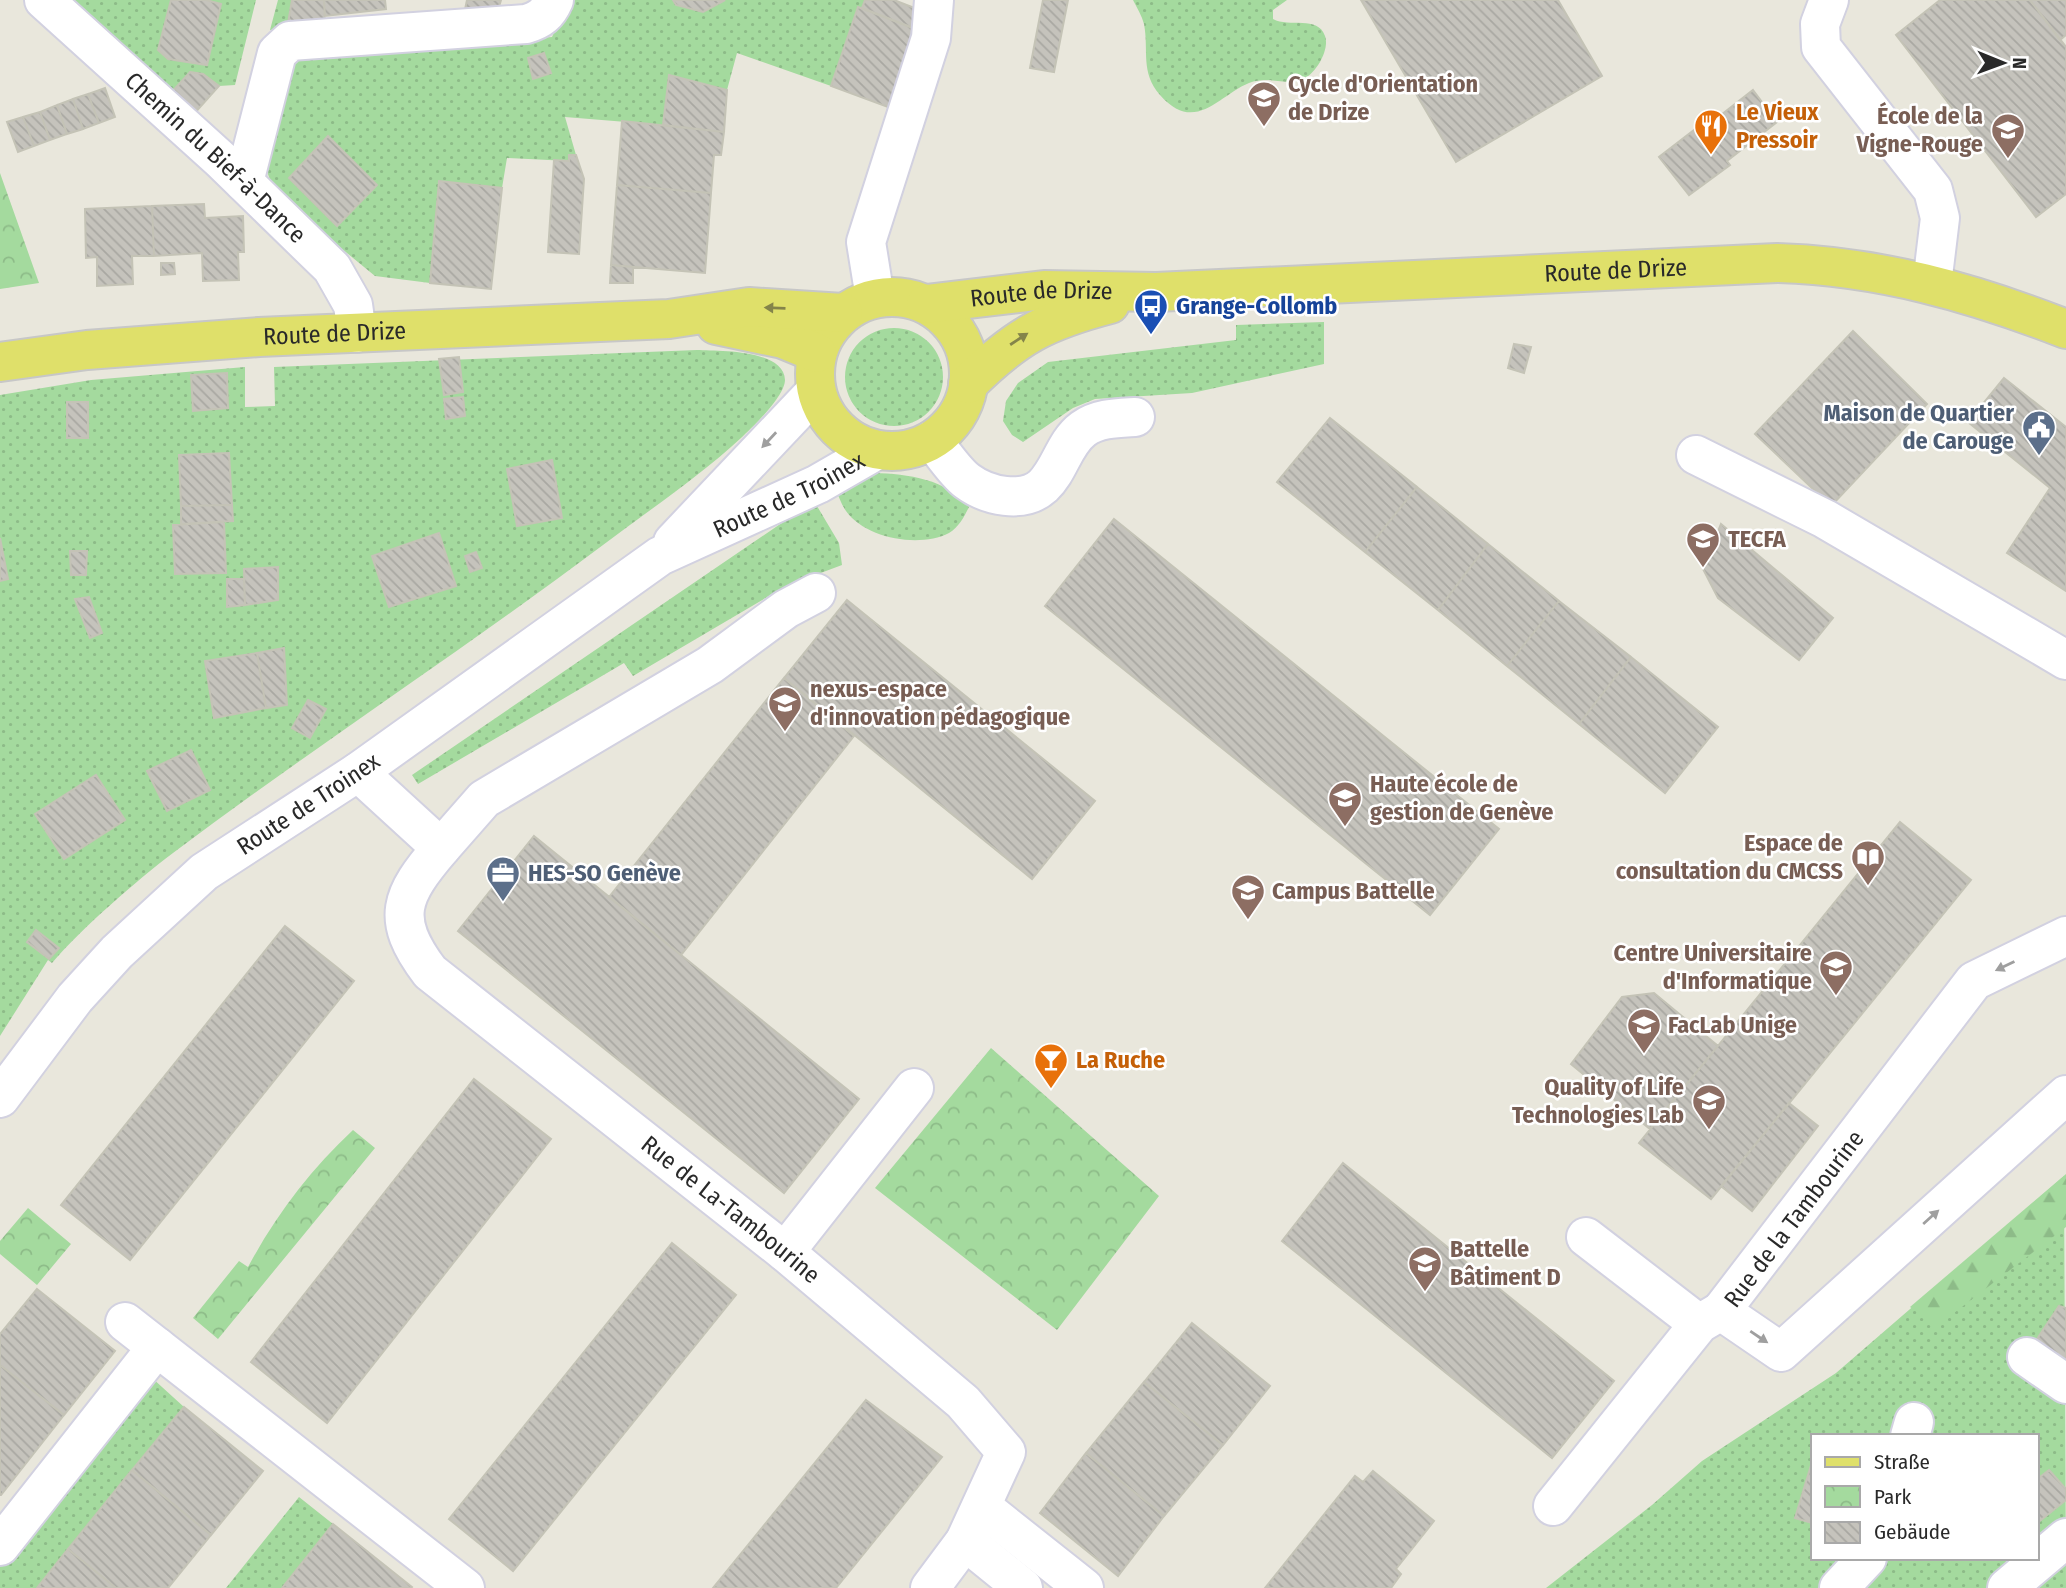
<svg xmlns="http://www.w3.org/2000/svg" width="2066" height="1588" viewBox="0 0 2066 1588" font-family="'Fira Sans Condensed',sans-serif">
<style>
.grass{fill:url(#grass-dots);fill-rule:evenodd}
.forest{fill:url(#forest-firs)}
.park{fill:url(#park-crowns)}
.building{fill:url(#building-back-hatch);stroke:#c4c3b6;stroke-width:2}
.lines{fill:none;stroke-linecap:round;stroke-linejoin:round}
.minor-casing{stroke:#d2d1e0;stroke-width:42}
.major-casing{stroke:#c7c7c7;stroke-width:42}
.minor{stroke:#fff;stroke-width:38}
.major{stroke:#dfe06a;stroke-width:38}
.oneway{fill:#84844a}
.oneway2{fill:#9f9f9f}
.labels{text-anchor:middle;stroke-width:5;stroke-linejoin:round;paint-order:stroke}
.education-label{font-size:24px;font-weight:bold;fill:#785e54;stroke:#fff;text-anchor:start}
.food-label{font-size:24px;font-weight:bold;fill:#c56008;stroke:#fff;text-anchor:start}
.street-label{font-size:24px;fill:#292929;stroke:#fff}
.transit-label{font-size:24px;font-weight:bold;fill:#164399;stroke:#fff;text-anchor:start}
.service-label{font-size:24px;font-weight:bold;fill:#4e5e75;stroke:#fff;text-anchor:end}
</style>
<defs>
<pattern id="grass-dots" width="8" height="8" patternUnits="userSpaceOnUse" patternTransform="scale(1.75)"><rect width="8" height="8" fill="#a4da9e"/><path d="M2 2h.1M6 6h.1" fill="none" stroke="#8dbb88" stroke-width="1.8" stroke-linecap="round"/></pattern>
<pattern id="forest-firs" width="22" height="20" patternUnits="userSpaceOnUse" patternTransform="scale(1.75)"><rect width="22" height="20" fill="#a4da9e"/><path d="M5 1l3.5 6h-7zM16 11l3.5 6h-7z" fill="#8dbb88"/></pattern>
<pattern id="park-crowns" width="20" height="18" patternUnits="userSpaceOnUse" patternTransform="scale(1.75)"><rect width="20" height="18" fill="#a4da9e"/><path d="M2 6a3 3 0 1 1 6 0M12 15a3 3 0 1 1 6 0" fill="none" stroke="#8dbb88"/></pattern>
<pattern id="building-back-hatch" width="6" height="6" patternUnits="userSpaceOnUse" patternTransform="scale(1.75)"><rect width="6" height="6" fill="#c5c3bc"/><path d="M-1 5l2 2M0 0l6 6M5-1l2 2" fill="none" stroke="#a9a8a2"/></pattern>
</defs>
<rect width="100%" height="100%" fill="#e9e7dc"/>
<path class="grass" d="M65,0H256L235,85L219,86L192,116Z
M278,0H292L287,29L270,30Z
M569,0H865L862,8L858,7L831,86L737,53L727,90L669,75L663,125L565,117L576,155H569V161L507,158L502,188L439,181L430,283L375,276L275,194L263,160L291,59L552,37Z
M1133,0H1287L1273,10V19C1289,28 1318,15 1325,36C1328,44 1324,55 1320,62C1298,98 1278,72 1249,83C1219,95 1195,135 1160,95C1140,72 1149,51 1144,24C1142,16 1137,8 1133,0Z
M1324,322V364L1192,393L1095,399L1073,408L1023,442L1012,435L1003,421L1006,401L1018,383L1048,362L1236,340V325Z
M845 377a49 49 0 1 1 98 0a49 49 0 1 1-98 0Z
M697,350C718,351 784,349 785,380C785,396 753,427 741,438C699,477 649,510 603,545C462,651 314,747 173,853C137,880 81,929 52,963L48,960L0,1036V395L91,380L245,367V407L275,406L274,367Z
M874,473C908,474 947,479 969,507C964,517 959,527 949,533C920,548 866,539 846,511C841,504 838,494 834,486Z
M814,501L839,543L842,565L786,586L633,676L624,663L418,784L412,775Z
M2064,1176L2066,1588H1546L1652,1505L1702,1461L1836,1373ZM1812,1436H2036V1558H1812Z
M151,1377L184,1407L37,1588H0V1565Z
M299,1497L333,1524L282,1588H226Z"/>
<path class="forest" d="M2066,1174V1227L1937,1326L1910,1307Z"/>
<path class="park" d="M0,173L39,283L0,289Z
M991,1048L1159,1196L1057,1330L875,1188Z
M353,1130L375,1148L218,1339L193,1318L239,1261L248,1267C276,1215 310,1170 353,1130Z
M28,1208L71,1244L37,1285L0,1254V1241Z"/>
<path class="building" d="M171,0H206L221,4L207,65L168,59L158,50Z
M292,0H324L325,24L287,29Z
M324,0H385L386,9L325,16Z
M467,0H501L498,10L464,14Z
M673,0H725L703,12L676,5Z
M865,0H894L922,11L921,31L862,8Z
M1043,0H1068L1054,72L1030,68Z
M1361,0H1558L1602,76L1456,162Z
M1940,0H2030L2066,47V194L2036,217L1896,35Z
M2030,0H2066V35L2060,40Z
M858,7L923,32L896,110L831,86Z
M544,53L551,73L533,79L528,58Z
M190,72L203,74L219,86L192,116L169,95Z
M669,75L727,90L724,132L663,125Z
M105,88L115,117L99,123L88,94Z
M1753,90L1777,122L1727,161L1730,165L1689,195L1659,157L1698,127L1703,129Z
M88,94L99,123L83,129L73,99Z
M73,99L83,129L67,134L57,105Z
M57,105L67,134L50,140L40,112Z
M40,112L50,140L34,146L23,117Z
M23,117L34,146L18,152L7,122Z
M622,121L724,132L721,155H714L711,193L617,185Z
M328,136L377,185L337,226L289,178Z
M569,155H576L584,179L579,254L548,252L554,160L569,161Z
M439,181L502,188L491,289L430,283Z
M617,185L711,193L705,273L611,265Z
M204,204L205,218L243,216L244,252H238L239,280L203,281L202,253L154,256L152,206Z
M152,206L154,256H132L133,284L97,286V257L86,258L85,209Z
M161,263H174L175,274L161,275Z
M611,265L633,267V283H610Z
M1853,331L1927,404L1831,506L1755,434Z
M1514,344L1531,347L1524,373L1508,368Z
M459,357L463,392L444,395L439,359Z
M227,373L228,408L193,411L191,375Z
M2004,378L2066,427V591L2007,553L2050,488L1968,422Z
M463,397L465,416L446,419L444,399Z
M67,402H88V438H67Z
M1330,418L1417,487L1365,552L1277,482Z
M229,453L232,505L181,506L179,455Z
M552,460L562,518L517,526L507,469Z
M1417,487L1488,544L1438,610L1365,552Z
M232,505L233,521L181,524V506Z
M1114,519L1499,829L1430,915L1045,606Z
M224,522L226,573L175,574L173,525Z
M1721,524L1833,618L1799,660L1718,598L1703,569Z
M439,533L456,586L389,607L372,556Z
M0,538L8,579L0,581Z
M1488,544L1559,601L1507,666L1438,610Z
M70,551H87L86,575H71Z
M476,552L482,568L470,572L465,556Z
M278,567V600L245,605L244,569Z
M227,579H244L245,605L227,607Z
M89,597L102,633L90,638L75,599Z
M847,600L1095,801L1032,879L784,678Z
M1559,601L1631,657L1579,724L1507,666Z
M284,648L287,705L266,708L257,653Z
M257,653L266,708L214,718L205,661Z
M1631,657L1718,727L1665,793L1579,724Z
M784,678L854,736L681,955L609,897Z
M308,700L326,709L310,738L292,728Z
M191,750L210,790L167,811L147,771Z
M96,775L125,820L64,859L35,814Z
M1900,822L1971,880L1711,1199L1639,1143Z
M534,836L859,1099L784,1193L458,931Z
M285,926L354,981L130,1260L61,1205Z
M36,930L59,948L49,959L27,942Z
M1654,993L1718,1046L1650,1129L1571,1064L1622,997Z
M474,1079L551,1139L327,1423L251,1362Z
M1789,1103L1818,1126L1752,1211L1721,1186Z
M1343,1163L1614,1381L1552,1458L1282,1241Z
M672,1243L736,1295L513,1571L449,1519Z
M37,1289L115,1351L64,1415L0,1365V1334Z
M2059,1306L2066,1308V1363L2035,1342Z
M1192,1323L1270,1386L1223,1445L1144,1382Z
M0,1365L64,1415L1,1495H0Z
M1144,1382L1223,1445L1164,1516L1086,1453Z
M866,1400L942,1457L836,1588H713Z
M184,1407L263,1471L211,1535L132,1470Z
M1086,1453L1164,1516L1118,1576L1040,1513Z
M1812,1462V1523L1795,1518Z
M132,1470L211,1535L168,1588H116L68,1549Z
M2049,1470L2066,1489V1500L2036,1524V1480Z
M1373,1471L1434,1521L1396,1569L1401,1574L1391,1588H1265L1355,1476L1363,1482Z
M333,1524L412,1587L411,1588H282Z
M68,1549L116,1588H37Z"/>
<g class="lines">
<g class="minor-casing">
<g id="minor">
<path id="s1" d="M44,0L221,160L332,268L353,305L357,333"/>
<path d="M1829,0L1820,24L1821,47L1933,190L1940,218L1932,284"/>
<path d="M244,182L277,53L290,41L526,24C540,20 548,14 554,0"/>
<path d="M875,298L866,242L931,38L934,0"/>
<path d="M932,440C943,453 954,471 967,481C987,496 1023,504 1043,486C1060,470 1064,443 1083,429C1098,418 1117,418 1135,417"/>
<path d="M1696,455L1825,519L2066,660"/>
<path d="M673,542L816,391"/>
<path id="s2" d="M358,772L441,848C401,895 389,918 430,972L785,1252L963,1402L1006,1452L965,1541L930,1588"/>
<path d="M441,848L484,799L710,665L786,609L816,593"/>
<path d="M2066,936L1974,981L1721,1311L1781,1352L2066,1095"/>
<path id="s3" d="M0,1098L75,998L117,952L204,872L358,772L660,556L818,484L877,450"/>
<path d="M1586,1237L1699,1324"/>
<path d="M785,1252L914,1088"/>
<path d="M125,1322L465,1588"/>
<path d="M2027,1357L2066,1384"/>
<path d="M1910,1436L1914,1422"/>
<path d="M1553,1506L1699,1324L1721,1311"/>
<path d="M982,1507L1084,1588"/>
<path d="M965,1541L1023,1588"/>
<path d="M0,1546L157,1347"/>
<path d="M1839,1588L1867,1558"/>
<path d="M2007,1588L2066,1538"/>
</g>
</g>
<g class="major-casing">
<g id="major">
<circle cx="892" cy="374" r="77"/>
<path id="s4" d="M926,304L1044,290L1156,292L1777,263C1879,266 1971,292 2066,329"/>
<path d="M716,325L783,339L817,353"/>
<path id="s5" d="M0,362L87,350L259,337L669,319L749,307L843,313"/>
<path d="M968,384C1016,336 1045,321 1110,304"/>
</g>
</g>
<use href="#minor" class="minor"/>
<use href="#major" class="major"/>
</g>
<defs><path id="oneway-solid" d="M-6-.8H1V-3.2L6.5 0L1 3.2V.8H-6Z" transform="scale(1.75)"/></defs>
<g class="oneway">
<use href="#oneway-solid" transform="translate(775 308) rotate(-178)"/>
<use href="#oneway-solid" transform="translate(1019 339) rotate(-33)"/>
</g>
<g class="oneway2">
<use href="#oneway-solid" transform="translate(769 440) rotate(133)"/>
<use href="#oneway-solid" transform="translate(2005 966) rotate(154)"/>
<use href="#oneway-solid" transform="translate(1931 1217) rotate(-42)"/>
<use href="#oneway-solid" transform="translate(1759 1337) rotate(34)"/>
</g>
<defs>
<g id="school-pin" transform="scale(1.75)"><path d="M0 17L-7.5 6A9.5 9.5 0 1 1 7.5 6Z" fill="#8d6e63" stroke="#fff"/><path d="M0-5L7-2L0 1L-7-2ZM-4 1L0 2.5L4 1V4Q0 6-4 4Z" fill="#fff"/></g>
<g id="restaurant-pin" transform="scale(1.75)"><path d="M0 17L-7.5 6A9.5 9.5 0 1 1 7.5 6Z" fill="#e8710a" stroke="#fff"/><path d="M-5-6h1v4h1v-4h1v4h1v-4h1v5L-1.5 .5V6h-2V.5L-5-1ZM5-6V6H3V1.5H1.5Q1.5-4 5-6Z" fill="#fff"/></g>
<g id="bus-pin" transform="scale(1.75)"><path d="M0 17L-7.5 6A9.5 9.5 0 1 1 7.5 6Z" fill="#1a4fb4" stroke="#fff"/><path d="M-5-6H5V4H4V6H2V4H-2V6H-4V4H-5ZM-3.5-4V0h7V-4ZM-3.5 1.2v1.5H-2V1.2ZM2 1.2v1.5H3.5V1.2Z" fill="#fff"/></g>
<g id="civic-pin" transform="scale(1.75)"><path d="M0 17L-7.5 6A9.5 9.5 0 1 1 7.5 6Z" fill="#5c6f8a" stroke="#fff"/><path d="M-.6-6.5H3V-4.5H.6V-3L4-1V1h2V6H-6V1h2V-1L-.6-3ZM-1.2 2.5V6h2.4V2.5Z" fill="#fff"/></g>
<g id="university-pin" transform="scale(1.75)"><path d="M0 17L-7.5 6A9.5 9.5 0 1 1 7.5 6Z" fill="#8d6e63" stroke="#fff"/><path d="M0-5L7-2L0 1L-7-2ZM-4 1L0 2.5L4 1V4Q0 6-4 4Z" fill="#fff"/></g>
<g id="library-pin" transform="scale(1.75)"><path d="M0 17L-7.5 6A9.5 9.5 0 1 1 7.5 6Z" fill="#8d6e63" stroke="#fff"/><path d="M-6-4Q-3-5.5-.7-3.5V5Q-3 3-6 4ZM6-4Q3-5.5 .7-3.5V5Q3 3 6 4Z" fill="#fff"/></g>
<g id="office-pin" transform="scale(1.75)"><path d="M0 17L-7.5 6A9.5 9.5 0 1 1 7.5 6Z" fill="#5c6f8a" stroke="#fff"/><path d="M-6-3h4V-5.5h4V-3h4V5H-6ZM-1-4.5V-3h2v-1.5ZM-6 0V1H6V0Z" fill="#fff"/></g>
<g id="bar-pin" transform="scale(1.75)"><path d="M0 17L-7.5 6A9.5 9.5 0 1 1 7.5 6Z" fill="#e8710a" stroke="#fff"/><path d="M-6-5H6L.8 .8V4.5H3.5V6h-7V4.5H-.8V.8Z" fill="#fff"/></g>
</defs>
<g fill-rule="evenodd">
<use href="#school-pin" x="1264" y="98"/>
<use href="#restaurant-pin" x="1711" y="126"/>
<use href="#school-pin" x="2008" y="130"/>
<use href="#bus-pin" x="1151" y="306"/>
<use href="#civic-pin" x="2039" y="427"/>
<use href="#university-pin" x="1703" y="539"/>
<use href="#university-pin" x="785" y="703"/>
<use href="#university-pin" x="1345" y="798"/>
<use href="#library-pin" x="1868" y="857"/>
<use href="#office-pin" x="503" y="873"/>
<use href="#university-pin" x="1248" y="891"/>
<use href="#university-pin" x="1836" y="967"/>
<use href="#university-pin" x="1644" y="1025"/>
<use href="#bar-pin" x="1051" y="1060"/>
<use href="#university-pin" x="1709" y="1101"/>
<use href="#university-pin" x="1425" y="1263"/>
</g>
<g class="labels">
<g class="education-label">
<text x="1288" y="92">Cycle d'Orientation<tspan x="1288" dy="28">de Drize</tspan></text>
<text x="1983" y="124" text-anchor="end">École de la<tspan x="1983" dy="28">Vigne-Rouge</tspan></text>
<text x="1728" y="547">TECFA</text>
<text x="810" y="697">nexus-espace<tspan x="810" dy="28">d'innovation pédagogique</tspan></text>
<text x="1370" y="792">Haute école de<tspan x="1370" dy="28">gestion de Genève</tspan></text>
<text x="1843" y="851" text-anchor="end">Espace de<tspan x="1843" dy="28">consultation du CMCSS</tspan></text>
<text x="1272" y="899">Campus Battelle</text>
<text x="1812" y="961" text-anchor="end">Centre Universitaire<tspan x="1812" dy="28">d'Informatique</tspan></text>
<text x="1668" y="1033">FacLab Unige</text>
<text x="1684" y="1095" text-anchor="end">Quality of Life<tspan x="1684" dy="28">Technologies Lab</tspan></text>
<text x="1450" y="1257">Battelle<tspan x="1450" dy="28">Bâtiment D</tspan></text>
</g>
<g class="food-label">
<text x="1736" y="120">Le Vieux<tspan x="1736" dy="28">Pressoir</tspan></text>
<text x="1076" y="1068">La Ruche</text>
</g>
<g class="street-label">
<text dy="8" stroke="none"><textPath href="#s1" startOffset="233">Chemin du Bief-à-Dance</textPath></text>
<text dy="8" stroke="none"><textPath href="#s4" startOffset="691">Route de Drize</textPath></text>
<text dy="8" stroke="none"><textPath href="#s4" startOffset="116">Route de Drize</textPath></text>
<text dy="8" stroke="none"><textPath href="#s5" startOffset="336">Route de Drize</textPath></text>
<text dy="8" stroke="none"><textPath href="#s3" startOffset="1003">Route de Troinex</textPath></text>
<text dy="8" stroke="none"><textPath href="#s3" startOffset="430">Route de Troinex</textPath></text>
<text dy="8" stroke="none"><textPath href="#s2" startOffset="637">Rue de La-Tambourine</textPath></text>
<text transform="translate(1794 1219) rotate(-53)" y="8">Rue de la Tambourine</text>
</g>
<g class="transit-label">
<text x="1176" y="314">Grange-Collomb</text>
</g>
<g class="service-label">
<text x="2014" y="421">Maison de Quartier<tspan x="2014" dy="28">de Carouge</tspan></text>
<text x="528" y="881" text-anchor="start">HES-SO Genève</text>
</g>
</g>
<rect x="1811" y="1434" width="228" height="126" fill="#ffffff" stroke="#a9a9a9" stroke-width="2"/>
<rect x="1825" y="1457" width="35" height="10" fill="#dfe06a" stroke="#a9a9a9" stroke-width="2"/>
<text x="1874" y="1469" font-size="21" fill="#292929">Straße</text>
<rect x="1825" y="1486" width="35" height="21" fill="url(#park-crowns)" stroke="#a9a9a9" stroke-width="2"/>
<text x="1874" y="1504" font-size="21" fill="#292929">Park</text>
<rect x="1825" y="1522" width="35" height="21" fill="url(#building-back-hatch)" stroke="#a9a9a9" stroke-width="2"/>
<text x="1874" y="1539" font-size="21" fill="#292929">Gebäude</text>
<g transform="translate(2003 63) rotate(91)" stroke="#ffffff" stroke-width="5" paint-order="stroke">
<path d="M0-5L12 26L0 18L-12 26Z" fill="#292929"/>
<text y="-10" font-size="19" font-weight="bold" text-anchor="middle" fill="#292929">N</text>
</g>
</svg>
